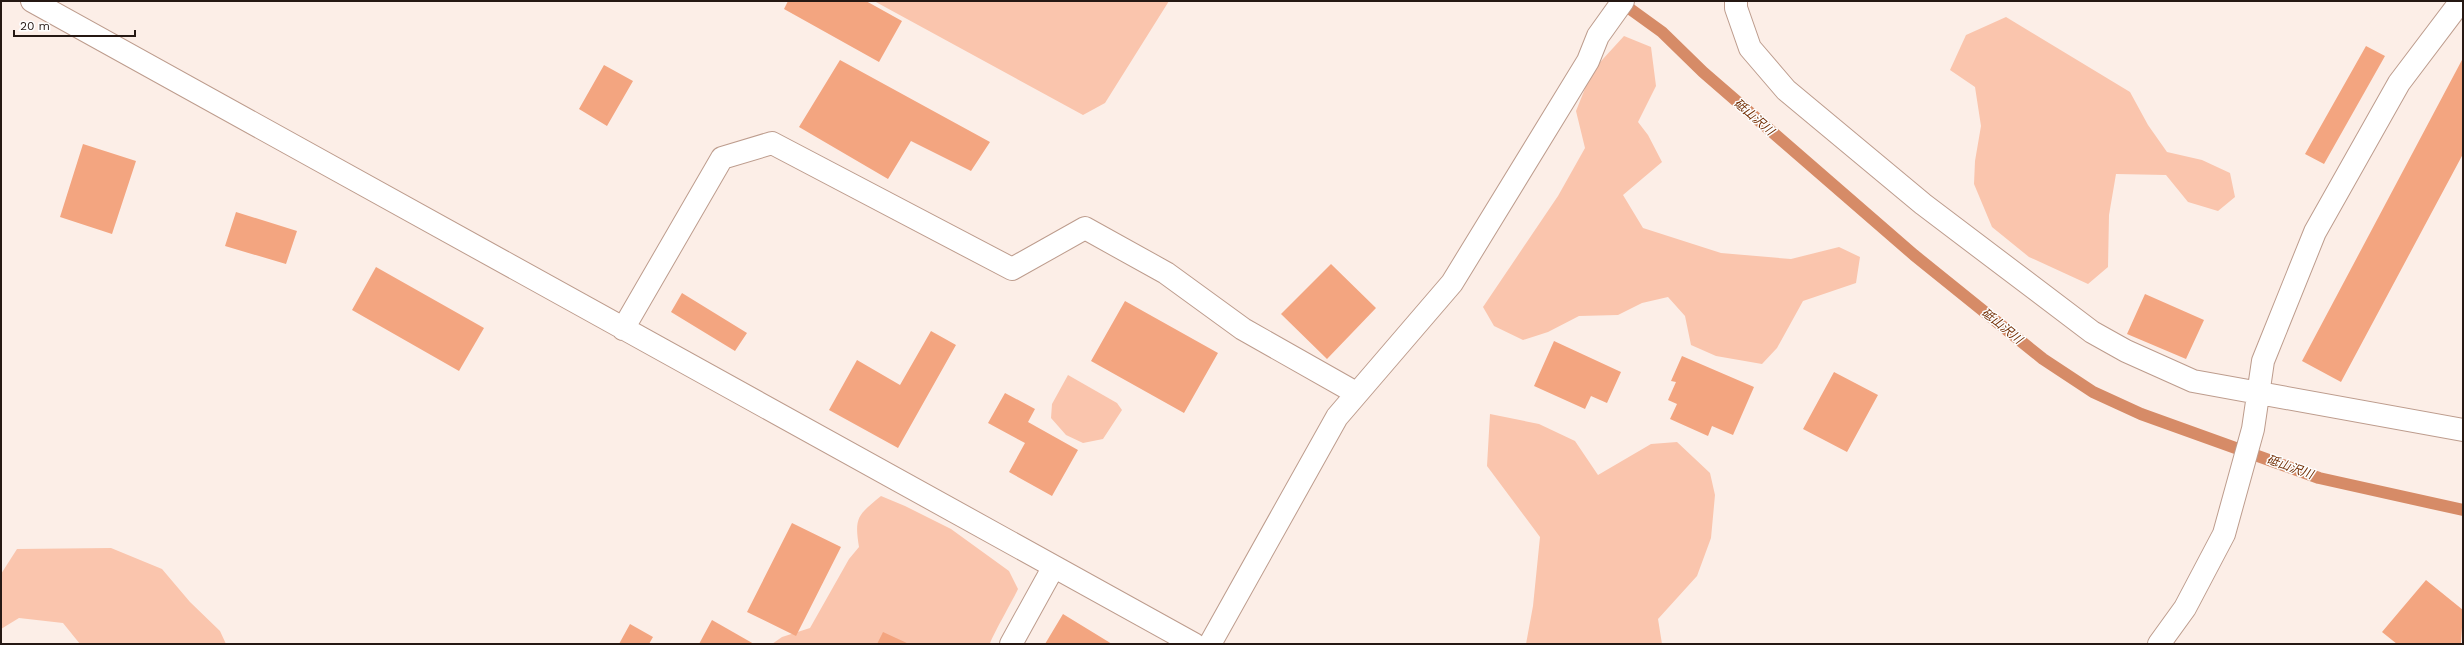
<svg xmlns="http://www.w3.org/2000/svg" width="2464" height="645" viewBox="0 0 2464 645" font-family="'Work Sans','Noto Sans JP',sans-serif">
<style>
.green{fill:#fac5ad}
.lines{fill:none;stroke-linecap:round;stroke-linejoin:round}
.stream{stroke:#d68b67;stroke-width:12}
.building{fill:#f3a580}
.minor-casing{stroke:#bd9c8d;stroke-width:24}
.minor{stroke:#fff;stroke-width:22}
.labels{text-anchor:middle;stroke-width:3;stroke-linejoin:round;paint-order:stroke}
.water-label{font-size:12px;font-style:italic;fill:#712c00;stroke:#fefefe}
</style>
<rect width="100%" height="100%" fill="#fceee7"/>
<path class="green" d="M874,1H1169L1105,103L1083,115Z
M2006,17L2130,92L2148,125L2167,152L2202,160L2230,173L2235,197L2218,211L2188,202L2166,175L2116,174L2109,215L2108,267L2088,284L2029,257L1992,227L1974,184L1975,161L1981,126L1975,87L1950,70L1966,35Z
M1624,36L1651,47L1656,86L1638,122L1648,135L1662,162L1623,195L1643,228L1721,253L1791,259L1839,247L1860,257L1856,283L1803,301L1777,348L1762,364L1716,356L1691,345L1685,316L1668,297L1642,303L1618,315L1579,316L1548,332L1523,340L1494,326L1483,307L1558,196L1585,148L1576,111L1592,71Z
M1068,375L1117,403L1122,410L1103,439L1083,443L1066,435L1051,418L1052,404Z
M1490,414L1539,424L1575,441L1598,475L1651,444L1677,442L1710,473L1715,495L1711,538L1697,576L1658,619L1662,644H1526L1533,606L1540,537L1487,466Z
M881,496L905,506L951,529L1009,571L1018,589C1014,598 991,638 990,644H772L782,637L810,628L849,559L859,547C854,517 858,515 881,496Z
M111,548L162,569L190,602L220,631L226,644H80L63,623L19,618L1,629V574L17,549Z"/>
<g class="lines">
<path class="stream" d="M1619,1L1662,32L1703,72L1914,255L2043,359L2093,392L2141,414L2319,478L2463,510"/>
</g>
<path class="building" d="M788,1H866L902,21L879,62L784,9Z
M2366,46L2385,56L2324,164L2305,154Z
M2463,58V154L2341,382L2302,361Z
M840,60L990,142L971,171L911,141L888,179L799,127Z
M604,65L633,81L607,126L579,109Z
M83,144L136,161L112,234L60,217Z
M236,212L297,231L286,264L225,246Z
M1331,264L1376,308L1327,359L1281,314Z
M376,267L484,328L459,371L352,310Z
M682,293L747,333L735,351L671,312Z
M2145,294L2204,320L2186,359L2127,334Z
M1125,301L1218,353L1184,413L1091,361Z
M931,331L956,345L898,448L829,410L857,360L900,385Z
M1554,341L1621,372L1607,403L1591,396L1585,409L1534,386Z
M1682,356L1754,387L1733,435L1712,426L1708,436L1670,419L1677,404L1668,400L1676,382L1671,381Z
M1834,372L1878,395L1847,452L1803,429Z
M1005,393L1035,409L1028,422L1078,450L1052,496L1009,472L1025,443L988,423Z
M792,523L841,547L796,636L747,612Z
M2426,580L2463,610L2461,644H2397L2382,632Z
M1063,614L1112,644H1045Z
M712,620L754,644H699Z
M630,624L653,637L649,644H619Z
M883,632L909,644H877Z"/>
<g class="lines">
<g class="minor-casing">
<path id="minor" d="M32,1L1194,644
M1736,1V8L1750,48L1786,90L1923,204L2092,332L2126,351L2193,381L2463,430
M623,329L722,158L772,143L1012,269L1085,228L1166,273L1243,329L1356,393
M1011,644L1053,568
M1210,644L1337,417L1452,283L1588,61L1598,36L1623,1
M2159,644L2185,608L2224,534L2253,429L2263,361L2315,232L2399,83L2461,1"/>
</g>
<use href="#minor" class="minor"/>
</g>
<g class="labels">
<g class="water-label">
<text transform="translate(1754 117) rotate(41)" y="4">砥山沢川</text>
<text transform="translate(2002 326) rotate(39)" y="4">砥山沢川</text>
<text transform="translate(2290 467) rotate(20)" y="4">砥山沢川</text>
</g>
</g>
<rect width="2464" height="645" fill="none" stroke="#251813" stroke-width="4"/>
<path d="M14 30v6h121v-6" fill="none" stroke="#251813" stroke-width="2"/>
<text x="20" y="30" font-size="12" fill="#251813" stroke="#fefefe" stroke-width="3" paint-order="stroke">20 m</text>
</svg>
